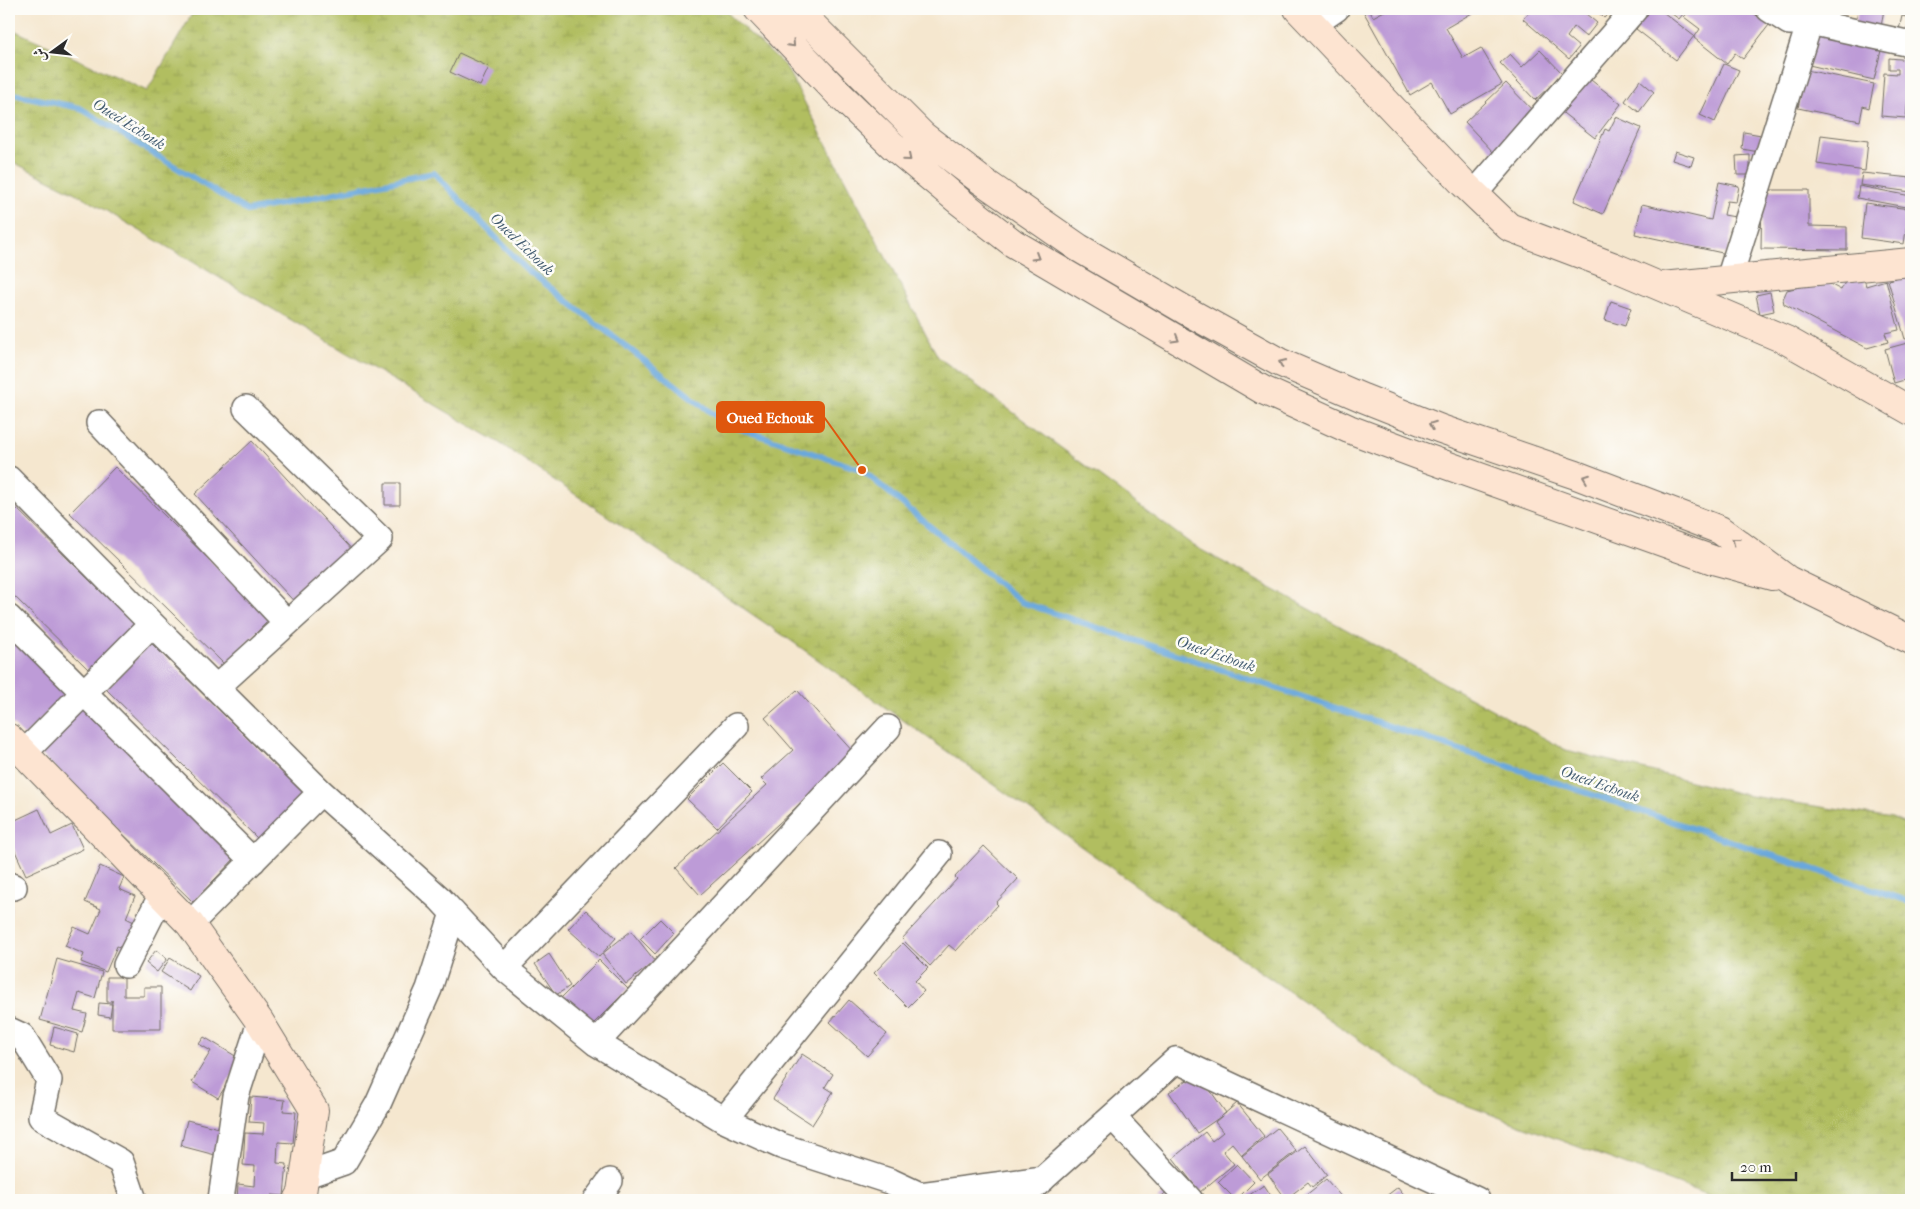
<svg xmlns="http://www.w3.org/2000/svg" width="1920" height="1209" viewBox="0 0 1920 1209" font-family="'IM FELL French Canon',Amiri,serif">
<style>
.wetland{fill:url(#wetland-marsh);stroke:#6e7446}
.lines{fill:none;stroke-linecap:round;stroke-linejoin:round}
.stream{stroke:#6aa8dc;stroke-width:6}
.building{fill:#bd9bd7}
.street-casing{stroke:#726d64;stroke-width:28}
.secondary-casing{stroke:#726d64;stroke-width:30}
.street{stroke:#fff;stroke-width:25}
.secondary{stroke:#fde4d1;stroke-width:28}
.oneway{stroke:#94887e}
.labels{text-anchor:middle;stroke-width:5;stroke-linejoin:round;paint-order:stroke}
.water-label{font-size:15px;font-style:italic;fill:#445d72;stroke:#fdfcf7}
.leader{fill:none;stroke:#df570e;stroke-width:2}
.callout-dot{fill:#df570e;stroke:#fdfcf7;stroke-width:2}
.callout{fill:#df570e;stroke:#df570e;stroke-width:2}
.callout-label{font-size:15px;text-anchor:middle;font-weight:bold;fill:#fff}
</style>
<defs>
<pattern id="wetland-marsh" width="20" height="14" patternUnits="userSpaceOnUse" patternTransform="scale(1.25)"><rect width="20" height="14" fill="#b1be61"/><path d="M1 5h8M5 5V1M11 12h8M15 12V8" fill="none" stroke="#98a354"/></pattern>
</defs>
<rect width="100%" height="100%" fill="#fdfcf7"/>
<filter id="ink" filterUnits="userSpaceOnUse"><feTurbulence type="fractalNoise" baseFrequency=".02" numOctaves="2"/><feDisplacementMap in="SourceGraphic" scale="10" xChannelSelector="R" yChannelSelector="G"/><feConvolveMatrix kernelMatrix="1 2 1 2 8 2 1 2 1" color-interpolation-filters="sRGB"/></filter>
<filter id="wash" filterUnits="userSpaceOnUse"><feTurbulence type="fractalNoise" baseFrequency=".0096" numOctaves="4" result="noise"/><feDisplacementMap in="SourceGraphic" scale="20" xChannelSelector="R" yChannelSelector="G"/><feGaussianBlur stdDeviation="1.12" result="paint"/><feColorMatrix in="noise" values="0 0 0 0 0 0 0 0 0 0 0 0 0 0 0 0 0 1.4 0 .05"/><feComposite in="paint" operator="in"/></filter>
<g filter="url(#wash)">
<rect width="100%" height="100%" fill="#f5e7cf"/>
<path class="wetland" d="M195,9H723L786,67L938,357L1194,546L1566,750L1750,796L1892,818L1911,827V1200H1721L1439,1095L1155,899L790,640L498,442L81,196L9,160V28L147,91Z"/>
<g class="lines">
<path class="stream" d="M9,93L80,108L247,211L434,173L525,268L726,424L862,470L1021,602L1911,902"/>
</g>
<g id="blocks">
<path class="building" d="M1362,9H1369L1373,17L1388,9H1479L1446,28L1463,58L1481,48L1502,84L1450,114L1432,82L1410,95Z
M1532,9H1580L1597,23L1586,37L1574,27L1567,37L1579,47L1569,59L1523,19Z
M1595,9H1614L1604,18Z
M1651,9H1659L1694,36L1676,60L1636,29Z
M1665,9H1687L1679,19Z
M1691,9H1748L1769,25L1743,59L1735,53L1727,64L1694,38L1700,29L1684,17Z
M1858,9H1884L1880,33L1855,29Z
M1902,16L1911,18V37L1898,34Z
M1818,27L1883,42L1874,80L1809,65Z
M1540,50L1563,74L1535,100L1500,63L1510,54L1522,67Z
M459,53L489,67L480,86L450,72Z
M1889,58L1911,60V87L1909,86L1906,118L1881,116L1884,73L1898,74V69H1889Z
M1724,64L1739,70L1715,122L1700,115Z
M1806,70L1874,84L1869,108L1863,106L1860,121L1798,108Z
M1586,76L1621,104L1595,138L1559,110Z
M1640,80L1654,92L1639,112L1625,101Z
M1506,83L1535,113L1494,153L1465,122Z
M1616,117L1641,128L1603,214L1574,201L1605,129L1609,131Z
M1744,132L1761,135L1759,152L1742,149Z
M1821,135L1868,141L1865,171L1817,164Z
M1675,151L1694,157L1691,166L1672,160Z
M1750,155V175H1737L1736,156Z
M1862,173L1911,178V192L1860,185Z
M1719,182L1739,186L1736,202L1727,201L1724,215L1735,217L1727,254L1635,234L1642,204L1711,220Z
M1859,186L1911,196V208L1857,198Z
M1762,190H1809V226L1847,227V250L1761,249Z
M1865,203L1909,209L1904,244L1861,238Z
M1862,271L1866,286L1886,280L1899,330L1885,333L1888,342L1867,348L1784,304L1783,299L1787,290L1824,281L1841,290L1849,274Z
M1911,274V338L1905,339L1888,280Z
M1770,292L1774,311L1760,314L1756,295Z
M1611,301L1631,308L1625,326L1605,320Z
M1911,342V378L1894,383L1885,349Z
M252,441L357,555L300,608L195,494Z
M115,467L270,619L225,665L70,513Z
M385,483H400V505H385Z
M9,501L135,625L90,671L9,591Z
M9,631L69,690L25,736L9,721Z
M151,643L305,795L260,841L106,689Z
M797,690L855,754L700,895L676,868L767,785L761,779L793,750L765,718Z
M82,705L237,856L193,902L38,751Z
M723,763L752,792L717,828L687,799Z
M39,809L51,835L72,825L83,849L26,875L9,838V823Z
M984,846L1018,879L996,903L998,905L956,951L949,945L930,966L902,939L957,879L955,877Z
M100,866L124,877L119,889L135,896L126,918L142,926L131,951L117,946L106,972L81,962L84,954L65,946L74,927L90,934L101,909L85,902Z
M9,904L12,905L10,916H9Z
M586,910L616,938L599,957L568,929Z
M660,919L674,933L655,954L640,939Z
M631,931L655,961L626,984L602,954Z
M903,943L928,968L915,981L924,991L908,1007L874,973Z
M156,950L167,959L157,972L146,963Z
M549,954L570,986L556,995L535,964Z
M170,958L199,976L190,991L161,972Z
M57,959L102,972L95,998L79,993L74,1011L87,1014L82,1032L40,1020Z
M599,960L628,989L589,1028L560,999Z
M107,977H124V996H144V987H161V1029H112V1000V1002H107Z
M849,1000L887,1034L867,1056L830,1022Z
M99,1003L112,1004L110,1017L98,1015Z
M54,1027L78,1034L74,1052L50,1045Z
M204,1037L242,1060L218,1098L192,1082L211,1051L199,1044Z
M802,1054L833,1074L825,1087L833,1092L812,1125L773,1099Z
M1198,1073L1226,1113L1197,1133L1169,1092Z
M251,1097L285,1100L283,1111L296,1112L293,1143L278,1142L277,1163L287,1164L284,1196L272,1195L271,1200H237L238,1184L254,1186L255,1166L243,1165L245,1133L263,1134L264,1123L249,1122Z
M1237,1103L1264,1136L1242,1155L1232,1143L1223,1151L1234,1164L1200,1192L1173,1158L1205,1132L1212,1141L1223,1132L1215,1122Z
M187,1120L226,1130L219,1156L181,1146Z
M1277,1128L1296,1151L1260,1179L1242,1156Z
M1305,1146L1327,1175L1312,1187L1308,1182L1286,1199L1268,1174Z
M1237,1164L1254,1182L1236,1200L1218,1182Z
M1326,1179L1344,1200H1300Z
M1264,1185L1274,1200H1242Z
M1398,1187L1408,1200H1381Z
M1169,1190L1178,1200H1157Z"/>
</g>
</g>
<g filter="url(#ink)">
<use href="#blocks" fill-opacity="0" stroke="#726d64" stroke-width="1"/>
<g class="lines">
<g class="street-casing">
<path id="street" d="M1769,9L1789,22H1810L1911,44
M1314,24L1336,9
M1474,194L1635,9
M1729,279L1814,9
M99,423L287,623
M9,479L152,624L321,792L440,899L504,968L596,1043L724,1120L781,1146L892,1182L920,1195L925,1200
M9,618L253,861
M217,687L380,539L246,408
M24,753L152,624
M9,885L14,887
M190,924L321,792
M126,965L162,894
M504,968L736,726
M9,1030L22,1036L49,1080L41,1117L121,1162L134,1200
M596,1043L888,728
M1113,1117L1190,1200
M724,1120L939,854
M304,1176L344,1162L378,1104L429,989L453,913
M920,1195L1043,1179
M221,1199L236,1096L260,1022
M596,1200L610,1181
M1019,1200L1176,1060L1477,1200"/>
</g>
<g class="secondary-casing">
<path id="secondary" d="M758,9L839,94L893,146L959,201L1013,243L1263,390L1349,429L1418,455L1713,560L1772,576
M796,9L923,136L978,178L1079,248L1185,310L1279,362L1363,398L1441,429L1576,475L1720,530L1788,580L1911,640
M1298,9L1464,184L1509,227L1612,266L1786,340L1911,411
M1662,286L1911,262
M9,738L190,924L260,1022L314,1110L302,1193L298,1200"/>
</g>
<use href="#street" class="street"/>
<use href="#secondary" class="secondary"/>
</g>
<defs><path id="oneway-chevron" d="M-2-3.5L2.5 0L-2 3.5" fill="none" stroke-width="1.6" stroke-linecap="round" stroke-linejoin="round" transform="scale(1.25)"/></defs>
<g class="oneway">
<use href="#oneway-chevron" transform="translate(792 44) rotate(47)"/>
<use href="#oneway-chevron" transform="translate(908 158) rotate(40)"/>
<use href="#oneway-chevron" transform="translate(1036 257) rotate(31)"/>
<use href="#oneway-chevron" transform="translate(1176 339) rotate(30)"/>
<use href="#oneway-chevron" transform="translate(1282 363) rotate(-155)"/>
<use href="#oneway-chevron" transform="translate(1432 425) rotate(-159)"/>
<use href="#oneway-chevron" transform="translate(1586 478) rotate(-159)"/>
<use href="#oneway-chevron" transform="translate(1735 541) rotate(-143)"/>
</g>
</g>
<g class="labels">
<g class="water-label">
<text transform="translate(129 124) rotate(32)" y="5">Oued Echouk</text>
<text transform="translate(522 244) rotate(44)" y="5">Oued Echouk</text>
<text transform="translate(1216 654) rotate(19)" y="5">Oued Echouk</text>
<text transform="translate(1600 784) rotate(19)" y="5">Oued Echouk</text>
</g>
</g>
<path class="leader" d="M862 470L824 417"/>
<circle class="callout-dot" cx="862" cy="470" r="5"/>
<rect class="callout" x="717" y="402" width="107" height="30" rx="5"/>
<g class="callout-label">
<text x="770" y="423">Oued Echouk</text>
</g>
<rect width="1920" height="1209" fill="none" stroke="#fdfcf7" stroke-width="30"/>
<g transform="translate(52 52) rotate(255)" stroke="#fdfcf7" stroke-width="4" paint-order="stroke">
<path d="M0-4L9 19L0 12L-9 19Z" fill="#2b2b2b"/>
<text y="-8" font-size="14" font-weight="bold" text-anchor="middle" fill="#2b2b2b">ش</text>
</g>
<path d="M1732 1172v8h64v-8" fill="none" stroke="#2b2b2b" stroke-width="2.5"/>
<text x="1740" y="1172" font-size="15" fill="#2b2b2b" stroke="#fdfcf7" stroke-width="4" paint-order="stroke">20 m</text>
</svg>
